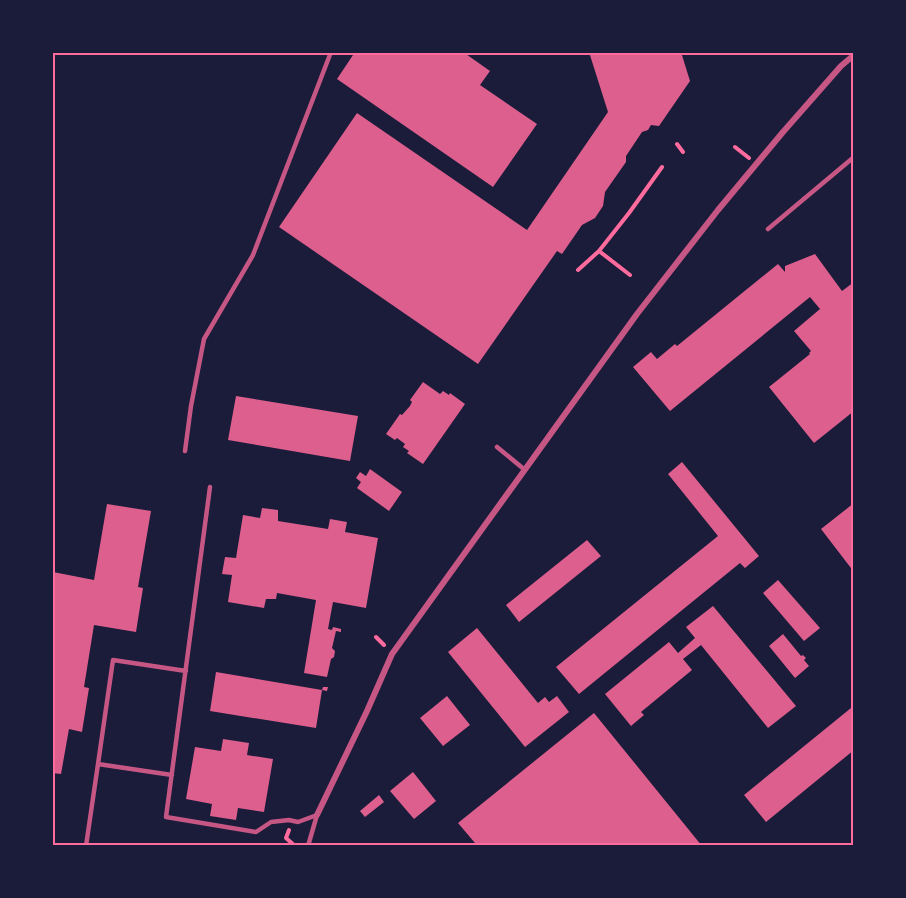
<svg xmlns="http://www.w3.org/2000/svg" width="906" height="898" viewBox="0 0 906 898" font-family="'Noto Sans',sans-serif">
<style>
.building{fill:#dd5f8e}
.lines{fill:none;stroke-linecap:round;stroke-linejoin:round}
.path{stroke:#ff6b9d;stroke-width:4}
.service{stroke:#c65784;stroke-width:4.5}
.minor{stroke:#c65784;stroke-width:6}
.neatline{fill:none;stroke:#ff6b9d;stroke-width:2}
</style>
<rect width="100%" height="100%" fill="#1b1b3a"/>
<path class="building" d="M355,52H463L490,71L480,85L537,124L493,187L337,79Z
M589,52H681L690,81L659,126L651,125L648,130L642,132L626,156V162L605,192L603,206L595,218L582,225L562,254L557,251L478,364L279,227L357,113L527,230L608,112Z
M815,254L842,291L854,282V411L814,443L769,387L810,354L809,353L811,351L794,331L820,309L810,297L670,411L633,367L651,352L657,359L675,344L677,346L778,264L785,272V266Z
M423,382L440,394L443,391L449,395L450,393L465,404L423,464L407,453L409,451L403,447L405,444L397,438L395,440L386,434L400,414L402,415L410,406L412,402L410,400Z
M236,396L358,416L350,461L228,440Z
M682,462L759,556L745,568L740,563L579,694L556,667L718,536L668,474Z
M370,469L402,492L389,511L357,488L361,482L356,478L360,472L366,476Z
M854,503V572L821,529Z
M107,504L151,511L138,587L143,588L136,632L94,625L84,687L89,688L82,732L69,729L61,774L52,773L53,572L94,580Z
M262,508L278,510V521L328,529L330,519L347,522L345,532L378,538L366,608L333,602L328,629L332,630L333,627L341,629V632L336,631L332,648L335,651L334,657L331,659L327,677L304,673L316,600L277,593L276,599H266L264,608L228,602L232,575L222,574L225,557L236,558L243,515L260,518Z
M587,540L601,556L519,622L506,605Z
M778,580L820,628L804,641L763,593Z
M713,606L796,706L768,728L701,645L683,659L692,670L641,712L644,715L631,726L605,694L669,642L678,653L695,638L686,627Z
M477,628L538,703L545,697L549,702L557,696L569,712L525,747L448,652Z
M783,634L801,656L803,655L806,658L804,660L809,666L795,678L769,646Z
M216,672L322,690L323,687H328L327,691L322,690L316,728L210,711Z
M447,696L470,725L443,746L420,718Z
M851,708L854,711V750L766,822L744,795Z
M594,713L702,846H472L475,843L458,823Z
M223,739L249,743L247,755L273,759L264,812L238,808L236,820L210,816L212,804L186,799L195,747L221,751Z
M413,772L436,801L414,819L390,791Z
M379,795L384,802L365,817L360,811Z"/>
<g class="lines">
<path class="path" d="M677,144L683,152
M735,147L749,158
M578,270L599,251
M630,275L599,251L629,213L662,167
M376,637L384,645
M289,830L286,838L295,846"/>
<path class="service" d="M768,229L854,157
M497,447L525,470
M185,451L191,406L204,339L253,255L331,52
M210,487L166,817L256,832L271,822L289,820L298,822L317,815
M172,775L98,764L113,660L186,671
M86,846L98,764
M308,846L317,815"/>
<path class="minor" d="M317,815L367,711L392,654L637,314L718,210L783,132L841,66L854,55"/>
</g>
<rect width="906" height="898" fill="none" stroke="#1b1b3a" stroke-width="108"/>
<rect x="54" y="54" width="798" height="790" class="neatline"/>
</svg>
